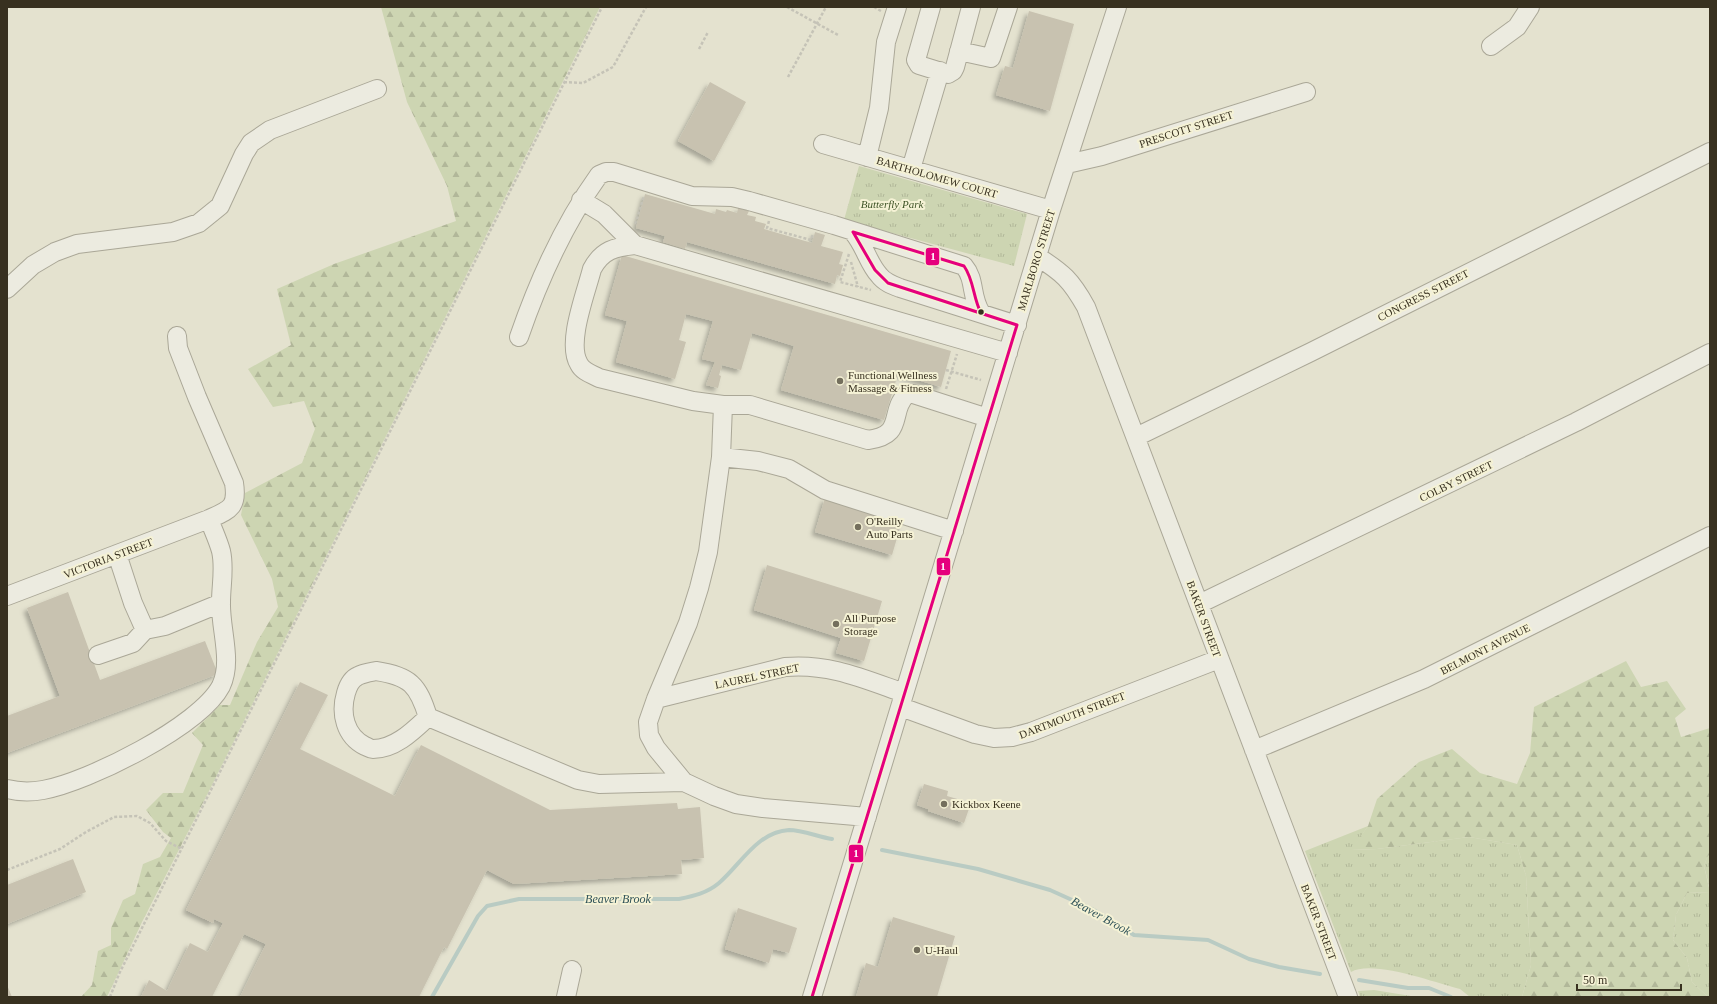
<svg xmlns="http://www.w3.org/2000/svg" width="1717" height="1004" viewBox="0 0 1717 1004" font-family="Georgia,serif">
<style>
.grass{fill:url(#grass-tufts)}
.forest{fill:url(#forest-firs)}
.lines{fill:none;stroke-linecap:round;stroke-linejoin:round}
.stream{stroke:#b9cbc3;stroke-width:4}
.building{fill:#c8c2b0;filter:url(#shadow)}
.minor-casing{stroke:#aaa797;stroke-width:20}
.path{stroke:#c5c3b7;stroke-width:2.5;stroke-dasharray:3 2;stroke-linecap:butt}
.minor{stroke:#ecebe0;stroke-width:18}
.bus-1-casing{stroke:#f5f2d5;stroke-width:6}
.bus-1{stroke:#e5007d;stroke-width:3}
.bus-dot{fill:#383120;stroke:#f5f2d5;stroke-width:1.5}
.poi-dot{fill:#746f5d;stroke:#f5f2d5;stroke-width:1.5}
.labels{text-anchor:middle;stroke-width:4;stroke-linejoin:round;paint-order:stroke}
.street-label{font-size:11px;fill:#383120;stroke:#f5f2d5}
.park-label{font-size:11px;font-style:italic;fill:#3f5427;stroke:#f5f2d5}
.poi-label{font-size:11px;fill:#383120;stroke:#f5f2d5;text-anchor:start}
.water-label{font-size:12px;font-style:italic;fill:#2f5258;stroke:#f5f2d5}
.line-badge{stroke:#f5f2d5;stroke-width:1.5}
.badge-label{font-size:11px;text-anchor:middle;font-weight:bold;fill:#fff}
</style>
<defs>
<pattern id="grass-tufts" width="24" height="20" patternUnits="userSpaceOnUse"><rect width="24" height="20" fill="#cdd5b2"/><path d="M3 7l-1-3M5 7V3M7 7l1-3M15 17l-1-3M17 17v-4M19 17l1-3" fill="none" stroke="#b1b799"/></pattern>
<pattern id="forest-firs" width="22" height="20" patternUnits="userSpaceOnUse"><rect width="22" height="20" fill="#cdd5b2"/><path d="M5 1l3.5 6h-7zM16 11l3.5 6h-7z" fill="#b1b799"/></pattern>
<filter id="shadow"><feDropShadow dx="-3.5" dy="3.5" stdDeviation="2" flood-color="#0004"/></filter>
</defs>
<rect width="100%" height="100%" fill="#e4e2cf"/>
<path class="grass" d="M859,166L1027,214L1014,266L844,220Z
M1368,826L1352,850L1377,849L1469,837L1517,845L1526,876L1531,965L1522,997H1470L1460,989C1436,983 1372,959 1351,972L1305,851Z
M1708,854L1710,857V890L1704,866Z
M1710,892V997H1708L1692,982L1687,958L1673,940L1676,915L1687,893Z
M1374,990L1417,997H1360L1358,991Z"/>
<path class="forest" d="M381,7H600L211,787L142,922L107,997H81L92,985L98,951L111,945V928L123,900L135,894L143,864L160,857L171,838L163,832L146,810L163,793H183L203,745L192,733L220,705H230L257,642L278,607L272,579L241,515L245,493L302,463L315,429L304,401L273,407L248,369L291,345L277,289L334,264L456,221L447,186L407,102Z
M1626,661L1641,687L1667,681L1686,709L1675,718L1681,737L1710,728V857L1708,855L1704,866L1710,892L1687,893L1676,915L1673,940L1687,958L1692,982L1708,997H1522L1531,965L1526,876L1517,845L1469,837L1377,849L1351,850L1368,826L1377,799L1419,762L1452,749L1480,773L1517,784L1530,753L1534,707Z"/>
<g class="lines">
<path class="stream" d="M882,850L978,869L1050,890L1092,909L1134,935L1208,940L1249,959L1279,967L1320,974
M1359,980L1408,988H1429L1451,997
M432,997L478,916L487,906L519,899H679C694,896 707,893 719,883C741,864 757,832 789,830C802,830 819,837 832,839"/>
</g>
<path class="building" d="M1029,11L1074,24L1050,111L996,95L1005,66L1013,68Z
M710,82L746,102L714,161L678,141Z
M645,194L715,214L716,209L726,212L727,210L737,213L738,208L749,211L747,215L756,217L755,221L766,224L764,229L812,243L815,232L825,235L821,246L843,252L839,264L843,265L840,276L837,275L835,284L687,242L685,249L663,242L665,236L636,228Z
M622,255L951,351L941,387L898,374L884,420L781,390L794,346L752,333L741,370L722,365L719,375L721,376L718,388L706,385L715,362L702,359L713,321L686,314L679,340L686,342L675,379L616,362L627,321L605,315Z
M825,498L902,521L892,555L815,532Z
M767,565L882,601L864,661L836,653L841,638L754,610Z
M68,592L100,680L205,641L218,674L7,753V716L60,696L27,608Z
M300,682L328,695L300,749L395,796L421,745L550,810L677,803L678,809L700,807L704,858L681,860L682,874L514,884L487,870L447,949L444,947L419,997H240L266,944L244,934L212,997H141L149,980L167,991L190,943L208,952L223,923L214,919L213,923L186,910Z
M924,784L948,791L947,796L971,803L964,823L928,811V809L917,805Z
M73,859L86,892L7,924V885Z
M738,908L797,928L789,953L773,949L769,963L725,949Z
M893,917L955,936L937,997H856L866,963L878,967Z
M7,985L12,997H7Z"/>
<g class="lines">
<g class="minor-casing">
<path id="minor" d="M931,7L916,60L919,65L948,74L953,71L955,67L971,7
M1491,46L1517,27L1530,7
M959,51L991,58L1008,7
M823,144L1051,210
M867,157L879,108L886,42L897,7
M1067,164L1102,156L1306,92
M911,169L940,71
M581,200L604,214L635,245
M853,232C865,246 868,263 879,275C884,282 892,285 900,288L1017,325
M1038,257C1063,273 1071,280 1086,307L1348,997
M7,289L33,265L55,252L77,244L173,232L199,223L220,206L244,154L251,143L270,130L377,89
M519,337C539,279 563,225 599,175L606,172H614L692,196L732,197L749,201L834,225L964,266C976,280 970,296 981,313
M723,405H750L868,440C906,435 888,412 907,394H913L988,418
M1136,437L1311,352L1710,152
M721,457L758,461L789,469L825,490L954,531
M117,554L133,603L145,630
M7,596L209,519C229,510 238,508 234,483L197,397L178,348L177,336
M1199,604L1576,422L1710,353
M98,655L133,643L145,630L165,626L221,603
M376,671C410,676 418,685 428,717C413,731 395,749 373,749C370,749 368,747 365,746C345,736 340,713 346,693C348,686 351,679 358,676C363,673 371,672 376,671Z
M656,699L785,667C829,663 864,679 904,693
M901,707L975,734L994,738L1012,737L1031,732L1219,659
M428,717L578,780L599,784L684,782
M1254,750L1424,679L1710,536
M7,789C19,792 31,792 43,790C88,782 200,726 221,686C233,661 220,629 221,602C221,585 225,568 221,551C218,540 213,530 209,519
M867,817L763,808L736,804L714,796L684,782L656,748L649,735L648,722L656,699L688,623L699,588L708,552L721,457L723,405L693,401L599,378C592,374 583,372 579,364C566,343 586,293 592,269C602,250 615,247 635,245L1008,353
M566,997L572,970
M812,997L1051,210L1117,7"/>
</g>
<path class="path" d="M787,7L838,35
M874,7L881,11
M699,49L708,32
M788,77L826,7
M564,82L583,83L613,67L646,7
M769,221L767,228L811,240L813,234
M635,224L644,196
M849,254L840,282L871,290
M851,262L858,287
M946,370L981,380
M946,389L957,354
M7,870L60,849L86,832L114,817L137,816L150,823L166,841L182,849
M110,997L119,974L602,7"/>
<use href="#minor" class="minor"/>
<g class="bus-1-casing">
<path id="bus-1" d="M853,232L964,266C974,280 973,298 981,313
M812,997L1017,325L888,283L875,270L853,232"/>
</g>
<use href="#bus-1" class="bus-1"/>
</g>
<circle class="bus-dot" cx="981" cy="312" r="3.5"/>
<g class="poi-dot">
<circle cx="840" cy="381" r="4"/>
<circle cx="858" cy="527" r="4"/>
<circle cx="836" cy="624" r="4"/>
<circle cx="944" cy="804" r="4"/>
<circle cx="917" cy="950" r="4"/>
</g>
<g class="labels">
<g class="street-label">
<text transform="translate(1186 129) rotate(-18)" y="4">PRESCOTT STREET</text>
<text transform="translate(937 177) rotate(16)" y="4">BARTHOLOMEW COURT</text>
<text transform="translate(1036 260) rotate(-73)" y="4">MARLBORO STREET</text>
<text transform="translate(1423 295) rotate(-27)" y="4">CONGRESS STREET</text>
<text transform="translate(1456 481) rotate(-26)" y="4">COLBY STREET</text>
<text transform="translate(108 558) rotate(-21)" y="4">VICTORIA STREET</text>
<text transform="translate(1204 619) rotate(70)" y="4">BAKER STREET</text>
<text transform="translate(1485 649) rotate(-27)" y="4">BELMONT AVENUE</text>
<text transform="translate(757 676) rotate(-12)" y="4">LAUREL STREET</text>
<text transform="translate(1072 715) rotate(-21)" y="4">DARTMOUTH STREET</text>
<text transform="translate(1319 922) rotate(69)" y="4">BAKER STREET</text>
</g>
<g class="park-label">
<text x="892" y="208">Butterfly Park</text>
</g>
<g class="poi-label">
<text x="848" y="379">Functional Wellness<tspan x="848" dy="13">Massage &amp; Fitness</tspan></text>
<text x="866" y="525">O'Reilly<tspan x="866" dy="13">Auto Parts</tspan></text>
<text x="844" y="622">All Purpose<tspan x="844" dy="13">Storage</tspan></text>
<text x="952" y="808">Kickbox Keene</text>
<text x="925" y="954">U-Haul</text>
</g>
<g class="water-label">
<text x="618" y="903">Beaver Brook</text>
<text transform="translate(1101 916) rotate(29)" y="4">Beaver Brook</text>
</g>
</g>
<g class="line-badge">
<rect x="925" y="247" width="15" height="19" rx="4" fill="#e5007d"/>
<rect x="936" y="557" width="15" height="19" rx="4" fill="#e5007d"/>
<rect x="848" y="844" width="16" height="19" rx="4" fill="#e5007d"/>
</g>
<g class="badge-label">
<text x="933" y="260">1</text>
<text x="943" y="570">1</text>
<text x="856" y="857">1</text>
</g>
<rect width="1717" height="1004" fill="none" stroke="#383120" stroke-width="16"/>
<path d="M1577 984v6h104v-6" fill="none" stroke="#383120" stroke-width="2"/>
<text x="1583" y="984" font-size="12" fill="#383120" stroke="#f5f2d5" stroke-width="3" paint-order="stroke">50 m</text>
</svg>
